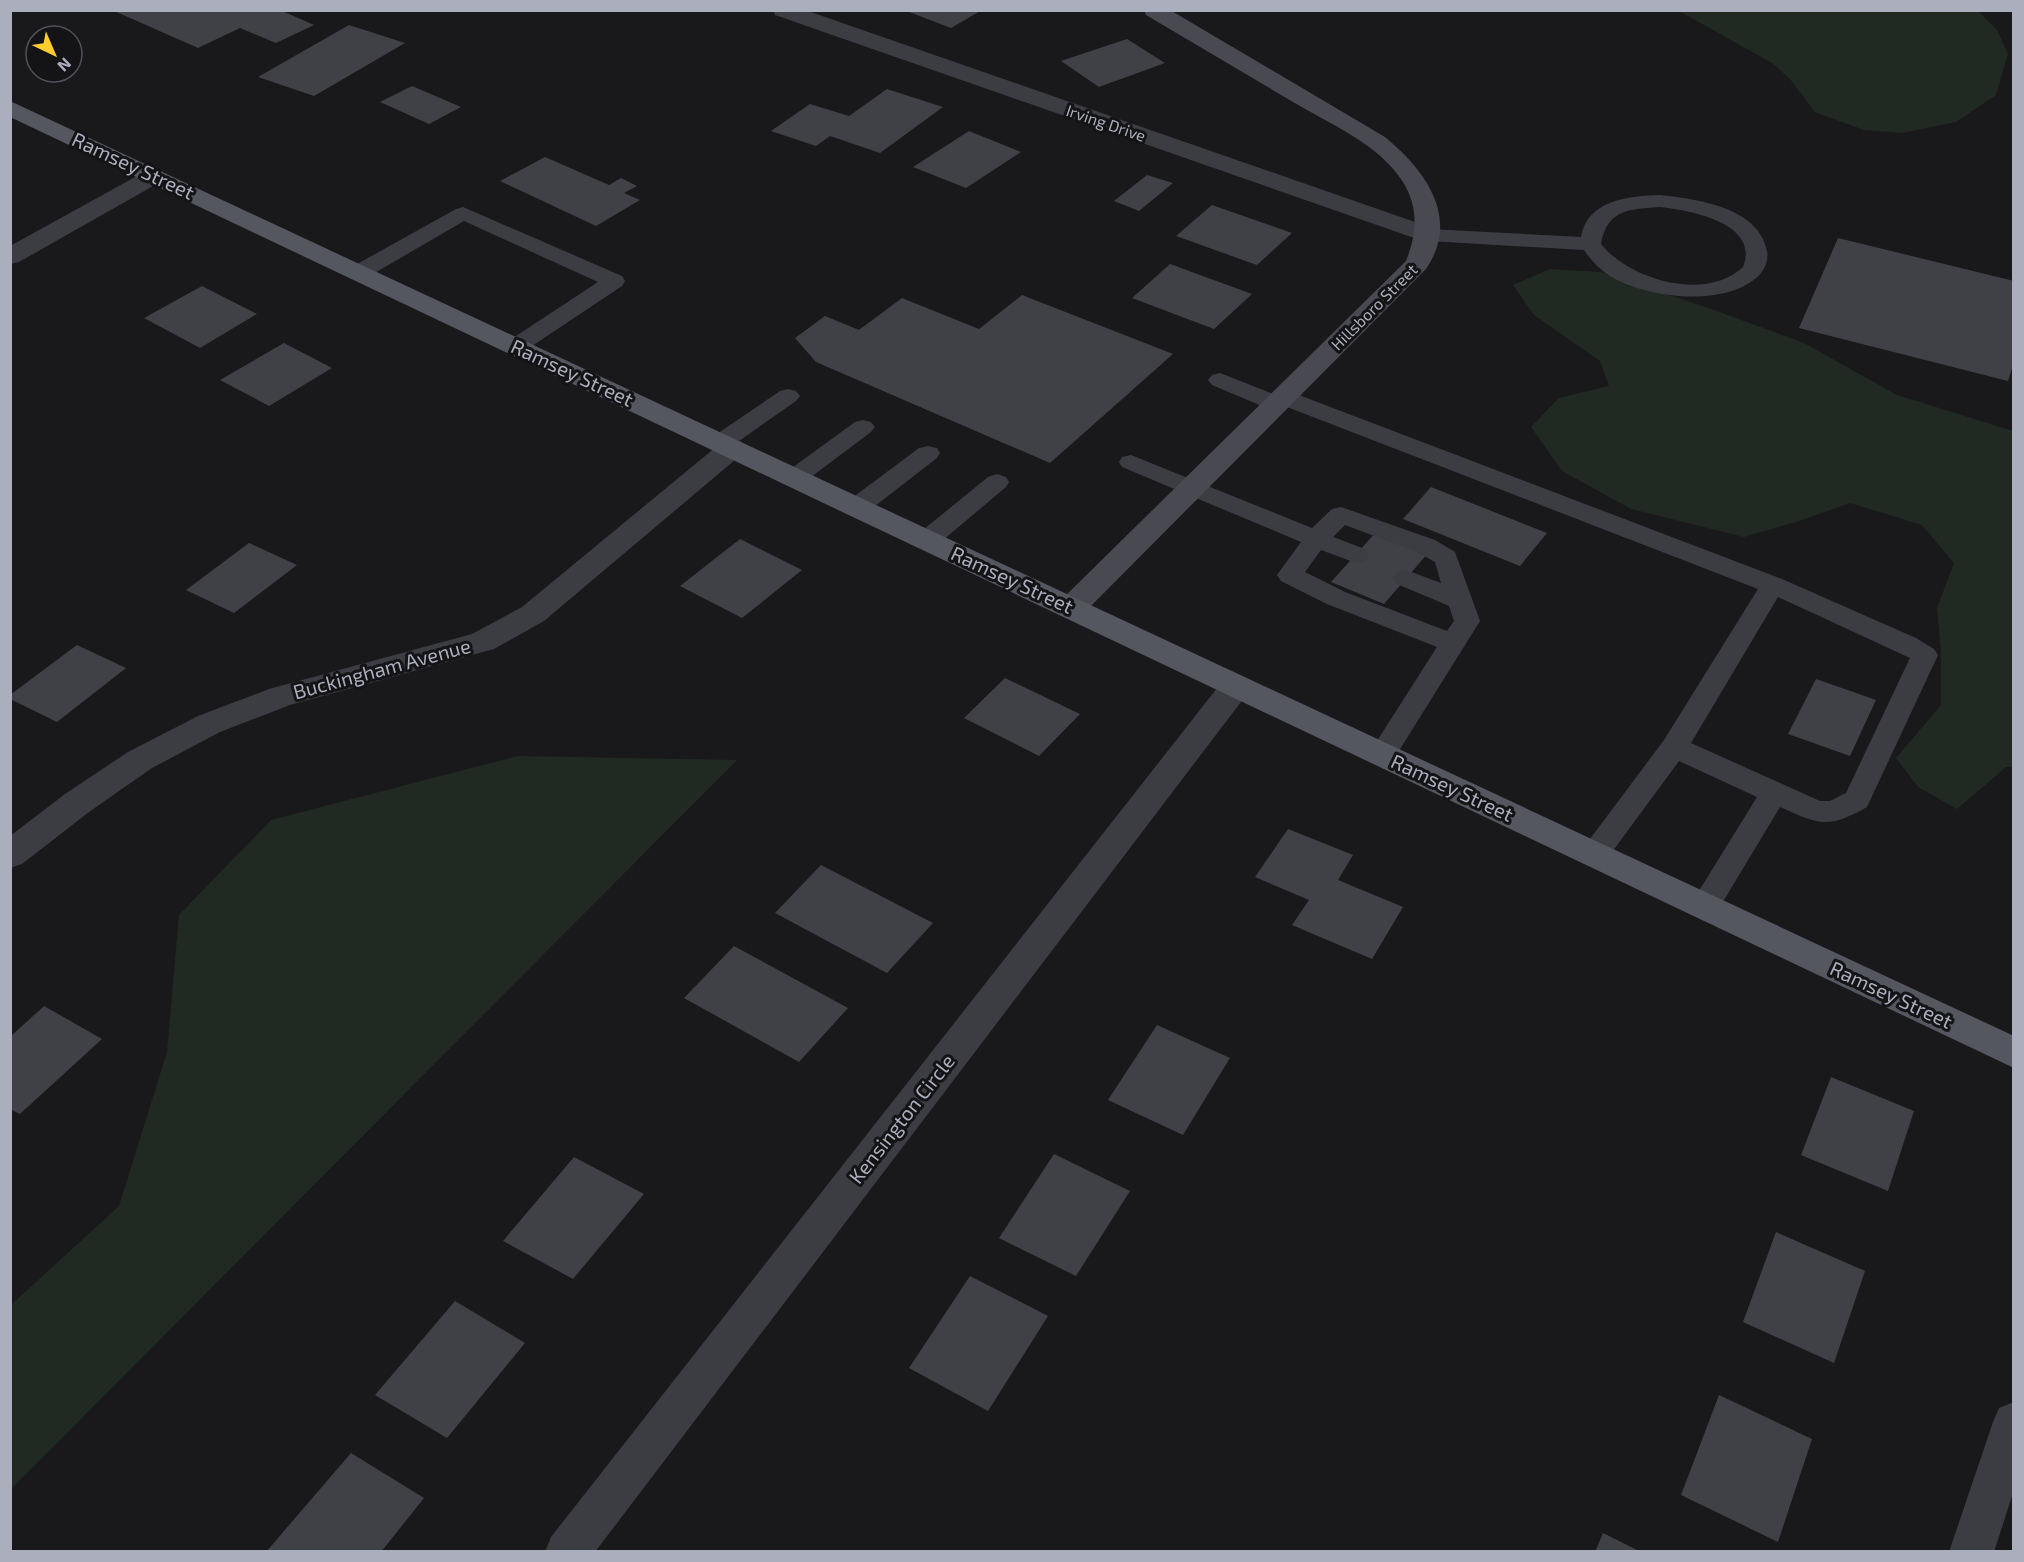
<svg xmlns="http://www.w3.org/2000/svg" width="2024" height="1562" viewBox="0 0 2024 1562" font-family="'Exo 2',sans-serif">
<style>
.green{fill:#202a23}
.building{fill:#404146}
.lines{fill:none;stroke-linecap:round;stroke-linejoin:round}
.lane{fill:#3c3c43;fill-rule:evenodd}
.street{fill:#3c3c43;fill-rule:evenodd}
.secondary{fill:#484951;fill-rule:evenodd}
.primary{fill:#555760;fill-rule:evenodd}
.labels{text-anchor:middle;stroke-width:6;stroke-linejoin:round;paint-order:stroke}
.far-street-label{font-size:16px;fill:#abaebc;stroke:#141417}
.street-label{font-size:20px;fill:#abaebc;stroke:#141417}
</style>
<rect width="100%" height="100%" fill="#19191c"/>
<path class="green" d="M1679,11H1978L1997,30L2008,54L1996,95L1956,122L1902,133L1864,130L1815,112L1790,79L1772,63Z
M1550,269L1600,272L1717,311L1804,343L1897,395L2013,431V767H2006L1957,809L1918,787L1896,758L1941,705V652L1937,608L1954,563L1922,525L1850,503L1799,521L1744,537L1631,509L1562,471L1531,427L1559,398L1609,386L1600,361L1534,315L1513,285Z
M518,756L737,760L11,1489V1305L119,1206L167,1052L179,915L271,820Z"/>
<path class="building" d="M112,10H280L314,25L276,43L240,28L198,48Z
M904,10H982L951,28Z
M349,25L405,43L314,96L258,77Z
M1127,39L1165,63L1099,87L1061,61Z
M412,86L461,107L429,124L380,102Z
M887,89L943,107L880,153L830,136L816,146L771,131L810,104L849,116Z
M969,131L1021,152L966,188L913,167Z
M545,157L609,185L621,178L637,186L624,193L640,200L596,226L500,181Z
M1147,175L1173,183L1139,211L1114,201Z
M1212,205L1292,233L1257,265L1176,236Z
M1838,238L2014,281V362L2008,381L1799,328Z
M1170,264L1252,294L1214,329L1132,298Z
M202,286L257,314L200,348L144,318Z
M1022,295L1173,354L1050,463L816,362L795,338L825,316L859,330L902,298L979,329Z
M284,343L332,368L269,406L220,380Z
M1431,487L1547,533L1520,566L1403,519Z
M1377,531L1429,552L1384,604L1331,582Z
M740,539L802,570L742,618L680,586Z
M249,543L297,565L234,613L186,590Z
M77,645L126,668L57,722L10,699V695Z
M1005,678L1080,714L1039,756L964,718Z
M1816,679L1876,700L1850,756L1788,734Z
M1288,829L1353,855L1338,880L1403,907L1372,959L1292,925L1309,900L1255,877Z
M821,865L933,923L887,973L775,913Z
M734,946L848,1008L799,1062L684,998Z
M44,1006L102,1039L20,1114L10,1109V1037Z
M1157,1025L1230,1058L1183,1135L1108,1100Z
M1831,1077L1914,1111L1888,1191L1801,1155Z
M1054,1154L1130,1191L1076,1276L999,1238Z
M574,1157L644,1194L573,1279L503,1241Z
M1776,1232L1865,1271L1834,1363L1743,1322Z
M970,1276L1048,1316L988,1411L909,1368Z
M455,1301L525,1343L447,1438L375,1395Z
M1719,1395L1812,1439L1778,1542L1681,1495Z
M351,1453L424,1498L381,1552H266Z
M1603,1533L1641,1552H1595Z"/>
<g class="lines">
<path class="lane" d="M1660,195C1696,199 1759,207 1767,251C1769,261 1764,272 1755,279C1720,307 1647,298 1610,276C1599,269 1591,260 1584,250L1429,241L1421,240L1418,235L1421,230L1429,229L1581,237C1587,200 1629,196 1660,195ZM1660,207C1689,210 1761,223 1743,267C1706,302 1630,280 1601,244C1607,209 1630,209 1660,207Z
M463,207L622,276L625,281L622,286L523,352L515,354L507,352L504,347L507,342L598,282L464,221L366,278L358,280L350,278L347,273L350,268L456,209Z
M1220,373L1273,394L1283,390L1291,392L1782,579L1916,638L1934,649L1938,655L1867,807C1828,829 1820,825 1780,807L1715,915L1704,918L1693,915L1689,907L1757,797L1679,761L1604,863L1594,866L1584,863L1579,855L1584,847L1664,740L1758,589L1287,407L1277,411L1269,409L1212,385L1208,380L1212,375ZM1778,597L1910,658L1846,793L1830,801H1820L1691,743Z
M788,389L796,391L800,396L796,401L729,448L720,450L711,448L708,443L711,438L780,391Z
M863,420L871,422L875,427L871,432L803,483L794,486L785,483L782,478L785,473L855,422Z
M928,446L937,448L940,453L937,458L866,513L857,515L848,513L845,507L848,501L919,448Z
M1131,455L1312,528L1332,509L1341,507L1435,540L1455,552L1480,621L1392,762L1382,765L1372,762L1368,755L1437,647L1327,604L1281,581L1277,575L1301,542L1122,467L1119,462L1122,457ZM1345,525L1417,552L1435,562L1441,583L1406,570L1397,572L1393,578L1397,584L1449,606L1454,621L1447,631L1345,592L1305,572L1321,550L1356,563L1365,561L1369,555L1365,549L1333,537Z
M997,474L1006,477L1009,482L1006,487L936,546L927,548L918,546L914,540L918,534L988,477Z"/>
<path class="street" d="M773,10H805L1438,230L1441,235L1438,240L1429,242L1420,240L775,15Z
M154,169L162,171L166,176L162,181L19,262L10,264V246L146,171Z
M732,439L742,442L746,448L742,454L544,621L494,649L290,705L220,732L152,768L89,812L22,864L10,868V836L65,794L128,752L198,716L269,689L472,634L522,607L722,442Z
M1236,675L1247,678L1252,686L1247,694L595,1552H545L551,1537L1225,678Z
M2014,1402V1490L1994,1552H1949L1993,1422L1999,1408Z"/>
<path class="secondary" d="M1144,10H1170L1385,137C1425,170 1461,218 1426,269L1082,615L1071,618L1060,615L1056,608L1060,601L1406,261C1417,234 1419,208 1403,182C1379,144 1330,124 1293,102C1244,73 1195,44 1146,15Z"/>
<path class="primary" d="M10,101L2014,1036V1068L10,117Z"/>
</g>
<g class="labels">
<g class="far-street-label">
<text transform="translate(1106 123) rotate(19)" y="6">Irving Drive</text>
<text transform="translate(1374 307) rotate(-45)" y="6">Hillsboro Street</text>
</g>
<g class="street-label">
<text transform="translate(133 166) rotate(25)" y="7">Ramsey Street</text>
<text transform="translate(572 373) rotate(25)" y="7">Ramsey Street</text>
<text transform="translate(1012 580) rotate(25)" y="7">Ramsey Street</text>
<text transform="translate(382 669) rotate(-15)" y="7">Buckingham Avenue</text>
<text transform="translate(1452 788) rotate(25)" y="7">Ramsey Street</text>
<text transform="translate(1891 995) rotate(25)" y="7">Ramsey Street</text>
<text transform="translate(902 1119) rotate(-52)" y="7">Kensington Circle</text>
</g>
</g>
<rect width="2024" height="1562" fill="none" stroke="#abaebc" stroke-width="24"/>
<g transform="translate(54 54) rotate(136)"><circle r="28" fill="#141417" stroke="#505259" stroke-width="1.5"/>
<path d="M0-4.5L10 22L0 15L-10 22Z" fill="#ffce2e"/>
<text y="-9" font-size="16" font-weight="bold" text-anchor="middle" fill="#abaebc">N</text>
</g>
</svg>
